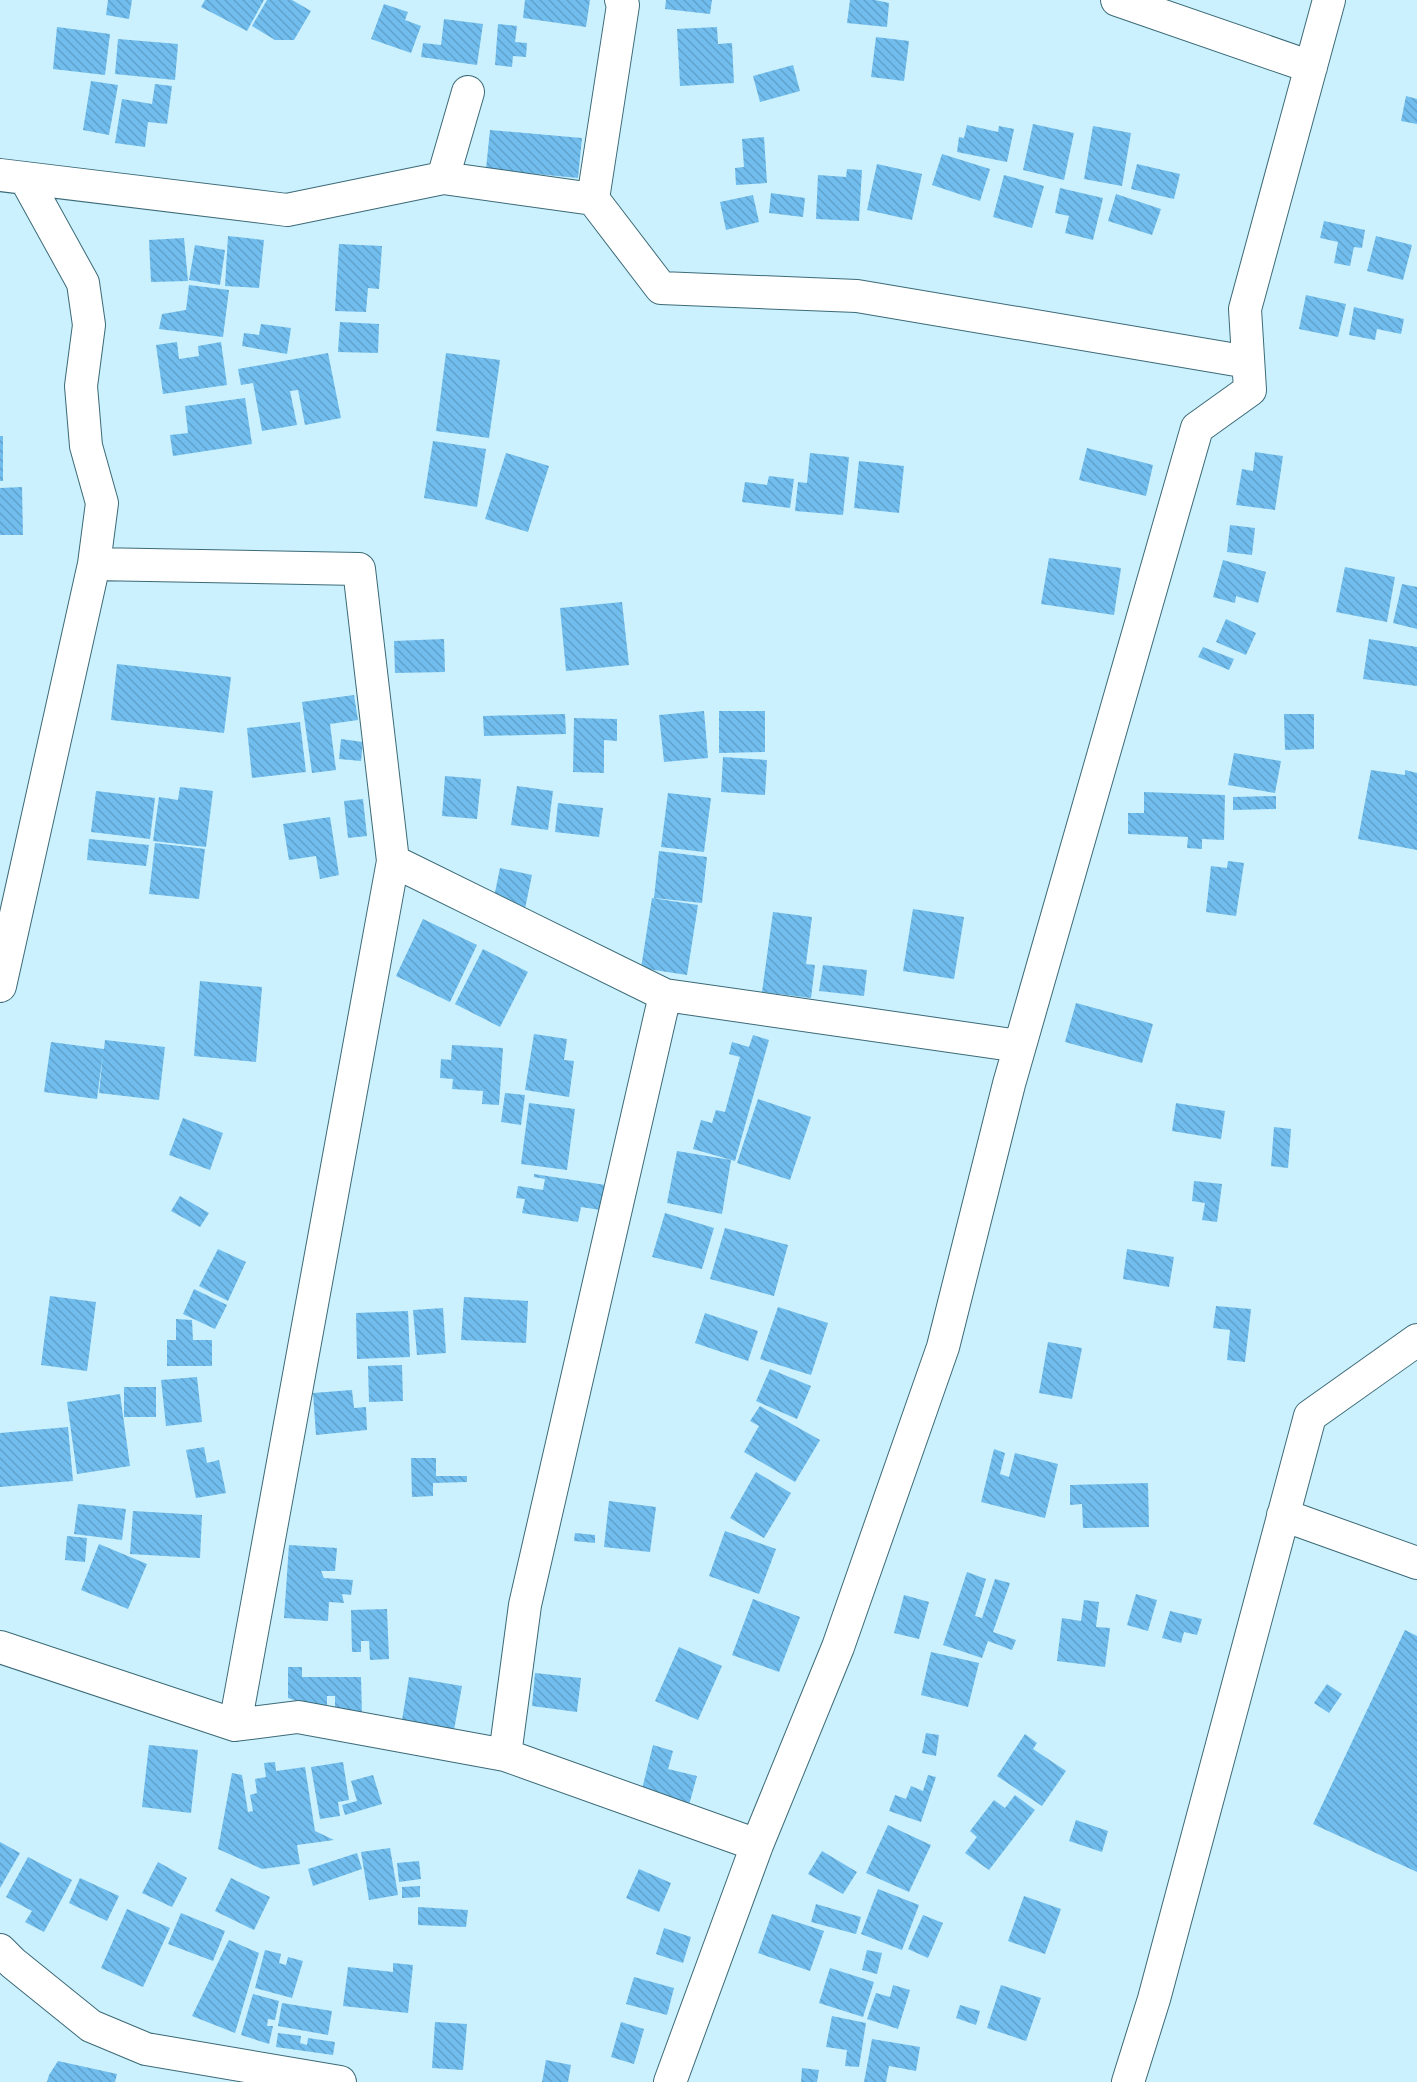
<svg xmlns="http://www.w3.org/2000/svg" width="1417" height="2082" viewBox="0 0 1417 2082" font-family="Inter,sans-serif">
<style>
.building{fill:url(#building-back-hatch)}
.lines{fill:none;stroke-linecap:round;stroke-linejoin:round}
.street-casing{stroke:#3c6a77;stroke-width:34}
.street{stroke:#fff;stroke-width:32}
</style>
<defs>
<pattern id="building-back-hatch" width="6" height="6" patternUnits="userSpaceOnUse" patternTransform="scale(1.5)"><rect width="6" height="6" fill="#71bdee"/><path d="M-1 5l2 2M0 0l6 6M5-1l2 2" fill="none" stroke="#60a2cc"/></pattern>
</defs>
<rect width="100%" height="100%" fill="#caf1fd"/>
<path class="building" d="M108,0H132L129,19L106,15Z
M205,0H264L247,31L201,7Z
M267,0H292L311,11L294,40H275L252,26Z
M525,0H590L586,27L523,18Z
M666,0H712L710,14L665,9Z
M850,0H875L889,3L887,27L847,23Z
M384,4L408,12L405,20L421,26L411,53L371,39Z
M444,19L483,24L477,65L421,57L423,43L441,45Z
M498,24L517,26L515,42L527,43L526,57L513,56L512,67L495,65Z
M57,27L110,34L105,75L53,69Z
M717,27L718,44L732,43L734,83L680,86L677,29Z
M876,37L909,41L904,81L871,77Z
M118,39L178,44L175,80L115,74Z
M793,65L800,91L760,102L753,76Z
M91,81L118,85L109,135L83,130Z
M155,84L172,86L167,124L148,122L145,147L115,143L122,99L152,104Z
M1406,96L1417,99V124L1401,121Z
M1033,124L1074,133L1064,180L1023,170Z
M967,125L998,132L999,126L1014,129L1007,162L957,152L959,137L964,138Z
M1093,126L1131,133L1122,186L1084,179Z
M490,130L582,138L578,178L486,169Z
M764,137L767,183L736,185L735,168L744,167L742,139Z
M942,154L990,169L980,201L932,185Z
M877,164L922,174L912,220L867,210Z
M1137,164L1180,174L1174,199L1131,189Z
M847,169L862,170L859,221L816,219L818,175L846,177Z
M1004,175L1044,186L1032,228L993,217Z
M1060,188L1103,198L1093,240L1065,233L1069,216L1055,213Z
M771,193L805,198L803,217L769,213Z
M1116,194L1161,209L1152,235L1108,221Z
M753,195L759,222L726,230L720,202Z
M1324,221L1365,230L1362,248L1354,247L1350,266L1334,263L1338,242L1320,238Z
M228,236L264,240L259,288L225,286Z
M1376,236L1412,245L1403,280L1367,271Z
M184,238L188,281L151,282L149,240Z
M339,244L382,246L379,289L368,288L366,312L335,311Z
M195,245L225,250L220,285L189,280Z
M189,285L229,290L223,337L159,329L162,314L186,310Z
M1306,295L1346,304L1338,337L1299,329Z
M1354,307L1404,319L1401,334L1377,329L1375,340L1349,335Z
M340,322L379,324L378,353L338,352Z
M261,324L291,328L287,354L242,346L244,333L259,335Z
M177,342L179,359L199,356L198,346L221,342L227,385L163,394L156,345Z
M328,353L341,418L305,425L298,390L290,391L297,425L262,431L253,383L241,385L238,369Z
M446,353L500,360L489,438L436,431Z
M245,398L252,444L173,456L170,435L188,433L185,406Z
M0,436H3V481H0Z
M433,441L486,449L477,507L424,498Z
M1087,448L1153,465L1146,496L1079,480Z
M1255,452L1283,456L1275,510L1236,505L1242,469L1253,471Z
M506,453L549,466L528,532L485,519Z
M810,453L849,457L843,515L795,511L798,482L807,483Z
M859,461L904,466L899,513L854,508Z
M769,476L794,479L790,508L742,502L745,482L767,485Z
M22,487L23,535H0V488Z
M1230,525L1255,528L1252,555L1227,552Z
M1049,558L1121,568L1114,615L1041,604Z
M1223,560L1266,572L1258,603L1236,596L1235,603L1213,597Z
M1345,567L1395,577L1387,622L1336,612Z
M1402,584L1417,587V629L1393,623Z
M622,602L629,665L566,671L560,608Z
M1226,619L1256,633L1246,655L1216,642Z
M444,639L445,672L395,673L394,641Z
M1369,639L1417,647V686L1363,679Z
M1203,647L1234,659L1229,670L1198,657Z
M117,664L231,677L224,733L111,720Z
M354,695L358,720L330,724L336,770L312,773L302,702Z
M704,711L708,758L664,762L659,715Z
M719,711H765V752L719,753Z
M565,714L566,734L484,736L483,716Z
M1284,714H1314V749L1285,750Z
M574,718L617,719V741L604,740V773L573,772Z
M300,722L306,772L252,778L247,728Z
M341,739L363,742L361,761L339,759Z
M1234,753L1281,761L1275,793L1228,785Z
M723,757L767,760L765,795L721,792Z
M1371,770L1405,775V770L1417,773V850L1358,839Z
M445,776L481,779L477,819L442,816Z
M517,786L553,791L548,830L511,825Z
M180,787L213,791L206,847L153,841L159,797L178,800Z
M96,791L155,798L150,839L91,832Z
M1144,792L1225,795L1224,840L1202,839V849L1187,848L1188,837L1128,834V813H1144Z
M668,793L711,798L704,852L661,847Z
M1276,796V809L1233,810V797Z
M363,799L367,836L348,838L344,801Z
M558,803L603,808L599,837L555,832Z
M330,817L339,875L320,879L316,856L289,860L283,824Z
M89,839L149,845L146,866L87,860Z
M155,843L205,849L199,899L149,894Z
M659,851L707,857L702,903L654,898Z
M1228,861L1244,863L1236,916L1206,912L1211,866L1227,868Z
M500,868L532,875L523,918L491,912Z
M652,898L698,905L687,975L641,968Z
M913,909L964,917L954,979L903,971Z
M773,912L812,917L806,964L815,965L811,998L762,992Z
M423,919L477,945L450,1002L396,976Z
M483,949L528,972L500,1027L455,1004Z
M823,965L867,970L864,996L819,991Z
M200,981L262,987L256,1062L194,1056Z
M1076,1003L1153,1024L1142,1063L1065,1042Z
M534,1034L567,1039L564,1060L574,1061L569,1097L525,1090Z
M753,1035L769,1040L735,1161L693,1149L701,1120L712,1123L716,1110L725,1112L740,1057L729,1054L732,1042L749,1047Z
M105,1040L165,1047L159,1100L99,1093L103,1054L97,1099L44,1092L51,1042L104,1049Z
M452,1045L503,1048L499,1105L482,1104L483,1091L452,1089L453,1079L440,1078L441,1059L451,1060Z
M505,1093L525,1095L521,1125L501,1122Z
M758,1099L811,1117L790,1180L737,1163Z
M529,1103L575,1109L567,1170L521,1164Z
M1176,1103L1225,1111L1221,1139L1172,1131Z
M183,1118L223,1133L210,1170L169,1155Z
M1274,1127L1291,1129L1288,1168L1271,1166Z
M677,1151L731,1160L722,1214L667,1203Z
M534,1174L612,1186L607,1211L581,1207L578,1222L522,1213L525,1199L516,1198L518,1186L543,1190L545,1179L534,1177Z
M1194,1181L1222,1184L1217,1222L1202,1220L1205,1203L1192,1201Z
M180,1196L209,1213L200,1227L171,1211Z
M665,1213L714,1228L702,1269L652,1257Z
M725,1228L788,1245L774,1296L710,1279Z
M218,1249L246,1262L228,1301L199,1286Z
M1127,1249L1174,1257L1169,1287L1123,1279Z
M194,1289L227,1305L215,1329L183,1314Z
M50,1296L96,1302L87,1371L41,1365Z
M464,1297L528,1301L526,1343L461,1340Z
M1216,1306L1251,1309L1245,1362L1227,1360L1230,1330L1213,1328Z
M778,1307L828,1323L811,1375L760,1359Z
M443,1308L446,1353L417,1355L413,1310Z
M408,1311L410,1357L357,1359L356,1313Z
M705,1313L758,1331L748,1361L695,1343Z
M176,1319L192,1320L193,1340H212V1366H167V1340H176Z
M1048,1342L1082,1348L1072,1399L1039,1393Z
M402,1365L403,1401L369,1402L368,1366Z
M770,1369L811,1386L797,1419L756,1401Z
M197,1377L202,1422L166,1426L161,1380Z
M124,1387H156V1417H124Z
M352,1390L354,1408L366,1407L367,1430L316,1435L313,1393Z
M120,1394L130,1466L77,1474L67,1402Z
M760,1406L820,1440L795,1482L744,1452L759,1426L750,1421Z
M68,1427L73,1481L0,1487V1433Z
M204,1447L207,1463L219,1460L226,1493L196,1498L186,1450Z
M994,1449L1005,1453L1000,1474L1009,1477L1015,1453L1058,1464L1045,1518L981,1502Z
M411,1458H436V1476H467V1482L433,1483V1496L412,1497Z
M756,1472L791,1493L764,1538L730,1518Z
M1148,1483L1149,1527L1083,1528L1082,1504L1070,1505V1485Z
M609,1501L656,1507L650,1552L604,1547Z
M78,1504L126,1509L122,1540L74,1534Z
M133,1511L202,1515L200,1558L130,1554Z
M725,1531L776,1549L759,1594L709,1576Z
M575,1533L595,1535V1543L574,1541Z
M67,1536L87,1538L85,1562L65,1560Z
M99,1544L147,1564L128,1609L81,1590Z
M289,1545L337,1548L335,1571H321L324,1578L353,1580L351,1595L342,1594L344,1603L329,1602L328,1621L284,1618Z
M967,1572L986,1579L975,1616L982,1618L995,1579L1010,1583L993,1632L1016,1640L1012,1650L988,1641L982,1658L943,1645Z
M1136,1594L1157,1600L1148,1631L1127,1625Z
M904,1595L929,1602L919,1639L894,1633Z
M753,1599L800,1617L779,1672L732,1655Z
M1084,1600L1099,1602L1096,1627L1110,1628L1105,1667L1057,1661L1062,1618L1081,1621Z
M387,1609L389,1659L370,1660L369,1641H361V1652H352L351,1610Z
M1170,1611L1202,1619L1197,1635L1184,1632L1181,1643L1162,1638Z
M1405,1630L1417,1636V1872L1313,1824Z
M679,1647L722,1666L698,1720L655,1701Z
M931,1652L979,1663L968,1707L921,1695Z
M288,1667H302V1677H361L362,1716H335V1696H327V1711L288,1698Z
M535,1673L581,1678L577,1712L532,1706Z
M409,1677L462,1686L454,1730L402,1720Z
M1327,1684L1342,1694L1329,1713L1314,1703Z
M926,1733L939,1735L936,1756L922,1753Z
M1025,1734L1037,1743L1033,1749L1066,1771L1042,1806L997,1776Z
M149,1745L198,1750L191,1813L142,1807Z
M653,1745L673,1751L668,1769L697,1776L689,1805L641,1793Z
M275,1762L276,1771L305,1767L315,1831L334,1840L297,1845L300,1864L262,1869L218,1849L232,1773L242,1775L248,1812L253,1811L250,1795L257,1793L255,1779L266,1777L264,1763Z
M343,1762L349,1800L338,1802L340,1816L320,1819L311,1767Z
M373,1775L382,1804L345,1815L342,1805L357,1801L351,1781Z
M928,1775L936,1777L921,1822L889,1811L895,1795L906,1799L911,1786L923,1791Z
M1015,1795L1035,1810L989,1870L965,1853L977,1837L970,1831L994,1800L1005,1808Z
M1076,1820L1108,1831L1102,1852L1069,1841Z
M888,1825L931,1845L909,1892L866,1873Z
M0,1842L20,1853L0,1888Z
M390,1848L398,1895L369,1900L361,1852Z
M822,1851L857,1872L843,1894L808,1874Z
M357,1853L362,1869L313,1886L308,1869Z
M28,1857L72,1880L44,1932L25,1922L32,1911L6,1897Z
M419,1861L421,1879L399,1882L397,1863Z
M158,1862L187,1878L172,1907L142,1893Z
M639,1869L671,1883L659,1912L626,1898Z
M80,1878L119,1896L107,1921L69,1903Z
M231,1878L270,1897L254,1930L215,1911Z
M420,1886V1897L402,1898V1887Z
M878,1889L919,1905L902,1950L861,1934Z
M1024,1896L1061,1909L1045,1954L1008,1941Z
M816,1904L861,1917L856,1934L811,1922Z
M418,1907L468,1910L466,1927L418,1925Z
M127,1909L170,1928L143,1987L101,1968Z
M181,1913L225,1931L213,1961L168,1944Z
M772,1914L824,1931L810,1971L758,1953Z
M923,1915L943,1923L928,1958L908,1949Z
M664,1928L691,1937L683,1963L656,1954Z
M229,1940L259,1953L235,2033L192,2016Z
M265,1950L281,1954L279,1963L286,1965L288,1957L303,1961L292,1998L255,1988Z
M867,1950L882,1953L877,1974L862,1970Z
M393,1963L413,1965L408,2013L343,2006L348,1967L393,1972Z
M830,1968L874,1982L863,2017L819,2003Z
M634,1977L674,1988L667,2015L626,2004Z
M893,1985L910,1990L898,2029L867,2019L876,1993L890,1997Z
M1001,1985L1041,1998L1026,2041L987,2028Z
M253,1994L279,2001L275,2020L268,2019L267,2026H273L269,2044L241,2035Z
M282,2003L332,2011L328,2035L278,2026Z
M960,2005L980,2011L976,2025L956,2018Z
M832,2016L866,2023L859,2067L845,2066L847,2050L826,2047Z
M435,2022L467,2024L463,2070L432,2068Z
M621,2022L644,2029L634,2064L611,2057Z
M278,2033L301,2036L300,2043L307,2045L308,2038L335,2042L333,2055L276,2047Z
M872,2039L920,2047L916,2071L889,2066L886,2082H864Z
M546,2060L571,2065L568,2082H542Z
M58,2061L117,2074L115,2082H47L49,2075Z
M802,2068L819,2070L817,2082H801Z"/>
<g class="lines">
<g class="street-casing">
<path id="street" d="M1117,0L1311,67
M0,175L287,210L443,178L468,92
M25,178L83,283L89,325L81,386L86,446L102,503L94,564
M443,178L593,199L661,288L857,296L1248,362
M593,199L623,5L621,0
M393,861L665,995L525,1605L505,1755
M0,986L94,564L359,569L393,861L235,1725L298,1717L505,1755L757,1845
M665,995L1019,1046
M1283,1515L1417,1563
M0,1647L235,1725
M0,1950L13,1963L91,2026L146,2049L340,2082
M670,2082L757,1845L838,1647L943,1347L1009,1084L1197,428L1250,390L1245,309L1329,0
M1128,2082L1154,1999L1310,1416L1417,1340"/>
</g>
<use href="#street" class="street"/>
</g>
</svg>
